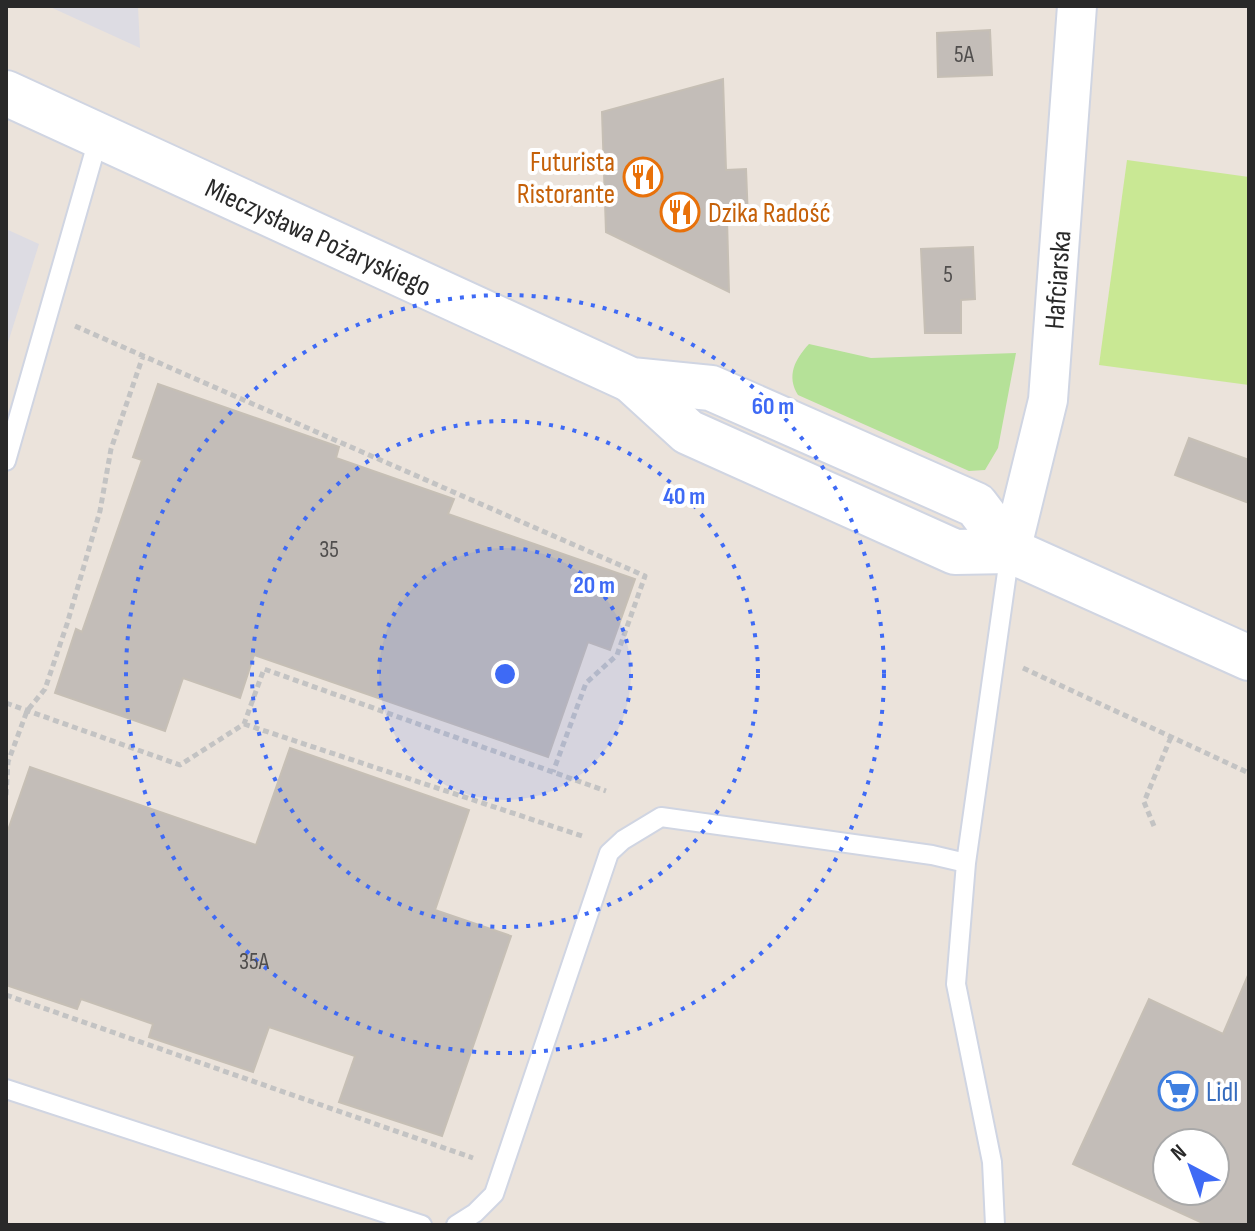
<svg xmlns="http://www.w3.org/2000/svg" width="1255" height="1231" viewBox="0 0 1255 1231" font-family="'Sofia Sans Condensed',sans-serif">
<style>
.industrial{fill:#dddce3}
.green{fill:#b5e198}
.pitch{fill:#c9e894}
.building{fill:#c3bdb8;stroke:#c6bfb5;stroke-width:2;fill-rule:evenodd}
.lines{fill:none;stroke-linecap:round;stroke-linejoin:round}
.lane-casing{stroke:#d0d5e2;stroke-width:22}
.street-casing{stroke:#d0d5e2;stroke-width:42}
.secondary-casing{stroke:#d0d5e2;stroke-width:48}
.path{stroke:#c3c3c3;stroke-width:5;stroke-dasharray:6 4;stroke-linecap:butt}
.lane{stroke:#fff;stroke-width:18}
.street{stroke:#fff;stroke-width:38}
.secondary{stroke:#fff;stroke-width:44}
.ring{fill:none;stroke:#3e6af5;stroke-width:4;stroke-dasharray:4 8}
.labels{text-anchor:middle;stroke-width:8;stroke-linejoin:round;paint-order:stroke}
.number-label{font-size:24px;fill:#504e4d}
.food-label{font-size:28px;fill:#c56008;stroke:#fff;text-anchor:end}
.street-label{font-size:28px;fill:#292929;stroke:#fff}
.shop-label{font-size:28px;fill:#366cbe;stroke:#fff;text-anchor:start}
.centre{fill:#3e6af5;stroke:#fff;stroke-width:4}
.ring-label{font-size:24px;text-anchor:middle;font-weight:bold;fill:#3e6af5;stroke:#fff;stroke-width:8;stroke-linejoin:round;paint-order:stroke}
</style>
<rect width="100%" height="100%" fill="#ebe3db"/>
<path class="industrial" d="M48,6H138L140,48Z
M6,229L39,244L6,349Z"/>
<path class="green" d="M809,344L871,358L1016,353L998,448L985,470L969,471L798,395C786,376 795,359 809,344Z"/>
<path class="pitch" d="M1127,160L1249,177V385L1099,365Z"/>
<path class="building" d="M990,30L992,75L938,77L937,33Z
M723,79L726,170L746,169L748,219H727L729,292L606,232L602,112Z
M973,247L975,299L961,300V333H925L921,249Z
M158,384L339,447L336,458L454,499L448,514L635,579L610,650L588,642L548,757L254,655L240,698L183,678L165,731L55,693L76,629L82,632L142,460L133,457Z
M1189,438L1249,460V503L1175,475Z
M290,748L469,810L435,910L511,936L442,1136L339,1102L355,1056L269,1027L253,1072L149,1037L153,1024L81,999L77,1009L6,985V836L30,767L256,845Z
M1249,973V1225H1207L1073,1164L1149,999L1223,1034ZM1167,1143H1215V1191H1167Z"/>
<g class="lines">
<g class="lane-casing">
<path id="lane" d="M6,461L99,136
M6,1089L422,1225
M456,1225L475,1213L494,1194L609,853L623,840L661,817L932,855L966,863
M995,1225L992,1162L956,984L966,863L1010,551"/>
</g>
<g class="street-casing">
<g id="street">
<path id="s1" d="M1011,551L1048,400L1077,6"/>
</g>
</g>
<g class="secondary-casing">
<g id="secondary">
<path id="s2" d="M6,93L631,380L711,388L976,505L1011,551"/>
<path d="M631,380L688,432L955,552L1011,551L1249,658"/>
</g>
</g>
<path class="path" d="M75,326L645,576L617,655L586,683L553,772
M1023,668L1249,773
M6,703L180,765L244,724L264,669L606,791
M244,724L585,837
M6,795L8,762L27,711L45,689L67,624L100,511L111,449L143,356
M1154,826L1144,802L1171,737
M6,995L473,1158"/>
<use href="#lane" class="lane"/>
<use href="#street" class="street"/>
<use href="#secondary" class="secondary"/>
</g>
<circle cx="505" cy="674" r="126" fill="#3e6af5" fill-opacity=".12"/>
<g class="ring">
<circle cx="505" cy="674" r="126"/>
<circle cx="505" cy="674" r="253"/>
<circle cx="505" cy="674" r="379"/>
</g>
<defs>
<g id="restaurant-ring" transform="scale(2)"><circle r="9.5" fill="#fff" stroke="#e8710a" stroke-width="1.5"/><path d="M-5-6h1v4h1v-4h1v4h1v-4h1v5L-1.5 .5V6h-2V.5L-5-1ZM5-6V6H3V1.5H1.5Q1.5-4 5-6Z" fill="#e8710a"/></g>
<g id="supermarket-ring" transform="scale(2)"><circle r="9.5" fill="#fff" stroke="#3f7fe0" stroke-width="1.5"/><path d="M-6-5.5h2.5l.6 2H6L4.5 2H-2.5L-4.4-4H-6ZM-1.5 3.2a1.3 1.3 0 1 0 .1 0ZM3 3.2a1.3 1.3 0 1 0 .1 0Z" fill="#3f7fe0"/></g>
</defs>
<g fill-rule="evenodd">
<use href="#restaurant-ring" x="643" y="177"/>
<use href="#restaurant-ring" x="680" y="212"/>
<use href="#supermarket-ring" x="1178" y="1091"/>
</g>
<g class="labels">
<g class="number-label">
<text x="964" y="62">5A</text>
<text x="948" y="282">5</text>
<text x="329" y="557">35</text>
<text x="254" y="969">35A</text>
</g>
<g class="food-label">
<text x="615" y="171">Futurista<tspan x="615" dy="32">Ristorante</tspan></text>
<text x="708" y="222" text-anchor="start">Dzika Radość</text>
</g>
<g class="street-label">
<text dy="10" stroke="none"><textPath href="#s2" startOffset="344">Mieczysława Pożaryskiego</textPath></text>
<text dy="10" stroke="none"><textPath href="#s1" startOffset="276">Hafciarska</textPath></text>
</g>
<g class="shop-label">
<text x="1206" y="1101">Lidl</text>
</g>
</g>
<circle cx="505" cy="674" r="12" class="centre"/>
<g class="ring-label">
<text x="773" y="414">60 m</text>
<text x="684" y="504">40 m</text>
<text x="594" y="593">20 m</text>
</g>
<rect width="1255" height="1231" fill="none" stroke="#292929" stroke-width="16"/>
<g transform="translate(1191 1167) rotate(319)"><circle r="38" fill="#ffffff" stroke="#a9a9a9" stroke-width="2"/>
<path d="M0-6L14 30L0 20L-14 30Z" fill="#3e6af5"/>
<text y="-12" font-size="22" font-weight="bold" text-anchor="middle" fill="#292929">N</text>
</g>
</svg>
